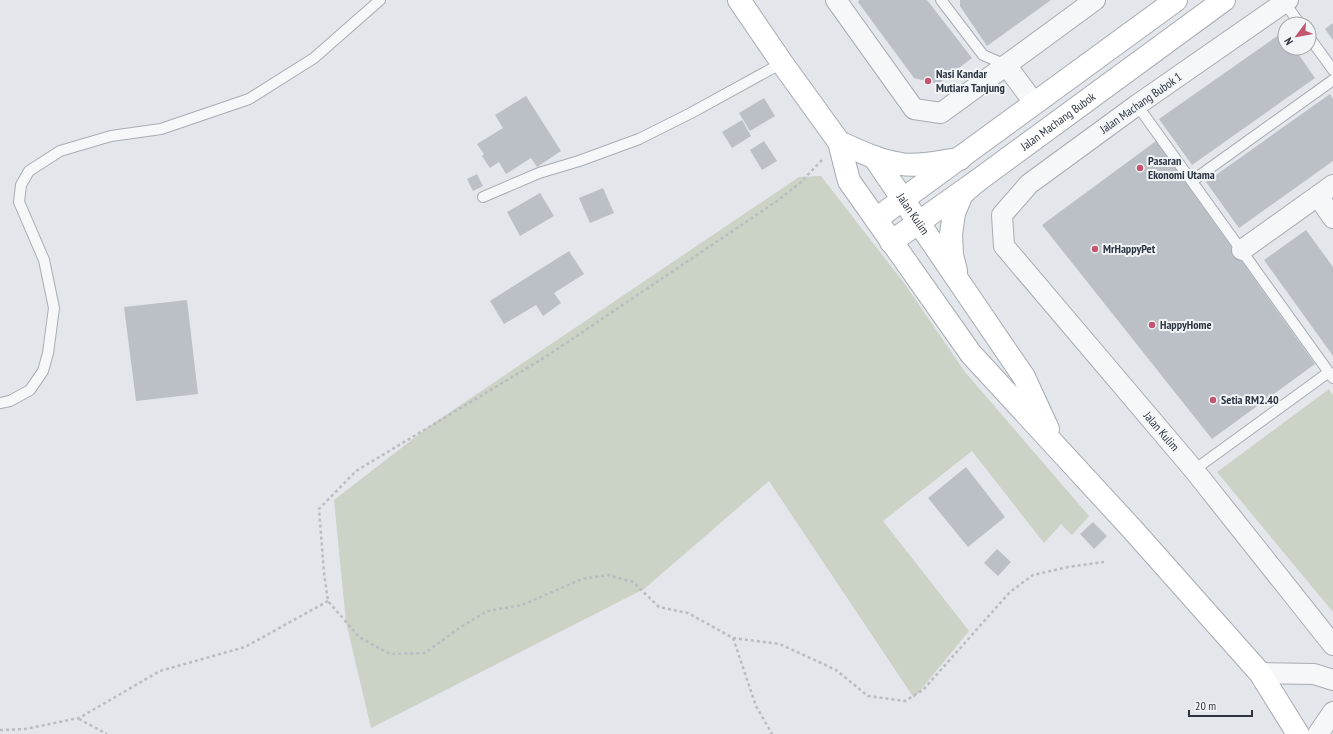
<svg xmlns="http://www.w3.org/2000/svg" width="1333" height="734" viewBox="0 0 1333 734" font-family="'PT Sans Narrow',sans-serif">
<style>
.green{fill:#cad3c5}
.building{fill:#bbc0c6}
.lines{fill:none;stroke-linecap:round;stroke-linejoin:round}
.lane-casing{stroke:#a8adb4;stroke-width:12}
.street-casing{stroke:#a8adb4;stroke-width:22}
.secondary-casing{stroke:#a8adb4;stroke-width:24}
.primary-casing{stroke:#a3acb4;stroke-width:24}
.path{stroke:#b9bdc1;stroke-width:2.5;stroke-dasharray:3 3;stroke-linecap:butt}
.lane{stroke:#f5f7f8;stroke-width:10}
.street{stroke:#f5f7f8;stroke-width:20}
.secondary{stroke:#fff;stroke-width:22}
.primary{stroke:#fff;stroke-width:22}
.poi-dot{fill:#c2556f;stroke:#f2f5f7;stroke-width:1.5}
.labels{text-anchor:middle;stroke-width:4;stroke-linejoin:round;paint-order:stroke}
.poi-label{font-size:12px;font-weight:bold;fill:#2c3540;stroke:#f2f5f7;text-anchor:start}
.street-label{font-size:12px;fill:#2c3540;stroke:#f2f5f7}
</style>
<rect width="100%" height="100%" fill="#e3e6ea"/>
<path class="green" d="M821,176L904,283L965,372L1089,516L1072,535L1061,524L1044,543L972,451L883,521L969,631L914,698L769,481L644,589L371,728L346,622L334,500L431,425L799,177Z
M1329,389L1333,395V612L1217,472Z"/>
<path class="building" d="M859,0H927L972,58L938,84L914,78L858,2Z
M960,0H1051L987,46L960,6Z
M1333,23V40L1325,29Z
M1283,32L1285,35V48H1294L1315,78L1192,165L1159,119Z
M1330,94L1333,99V161L1239,228L1206,182Z
M526,96L561,151L537,167L531,158L506,174L499,162L490,168L482,156L484,154L477,144L503,128L495,115Z
M764,98L775,116L750,131L739,113Z
M742,120L751,136L732,148L722,132Z
M764,141L777,161L762,170L750,150Z
M1156,141L1315,364L1212,439L1042,225Z
M477,174L483,186L473,191L467,179Z
M603,188L614,213L590,223L579,198Z
M540,193L554,216L520,236L507,212Z
M1306,230L1333,267V356L1264,260Z
M569,251L584,274L554,293L561,303L543,316L536,305L504,324L490,301Z
M187,300L198,394L136,401L124,307Z
M966,467L1005,517L968,547L928,498Z
M1093,522L1107,536L1094,549L1080,534Z
M997,549L1011,562L998,576L984,563Z"/>
<g class="lines">
<g class="lane-casing">
<path id="lane" d="M941,0L983,55L1006,65
M1284,2L1300,24
M1309,37L1333,70
M1137,105L1333,378
M1192,181L1333,80
M483,197L539,173L579,161L639,139L691,113L782,63
M0,403L10,401L30,390L43,371L48,353L54,308L44,260L19,202L21,185L29,171L60,151L111,136L161,129L249,99L314,58L380,0
M1194,470L1329,372"/>
</g>
<g class="street-casing">
<g id="street">
<path d="M836,0L914,109L941,113L1095,0"/>
<path id="s1" d="M1288,0L1137,105L1029,184L1002,215L1004,246L1194,470L1333,645"/>
<path d="M1006,65L1035,104"/>
<path d="M1318,196L1333,218"/>
<path d="M1242,250L1333,185"/>
<path d="M1260,673L1314,674L1333,680"/>
<path d="M1318,734L1333,712"/>
</g>
</g>
<g class="secondary-casing">
<g id="secondary">
<path d="M876,219L1176,0"/>
<path id="s2" d="M891,242L977,181L1224,0"/>
</g>
</g>
<g class="primary-casing">
<g id="primary">
<path d="M739,0L782,63L839,142L849,181L971,354L1133,530L1260,673L1298,734"/>
<path d="M839,142C859,151 879,161 901,164C919,167 942,161 960,159"/>
<path id="s3" d="M874,157L1024,377L1048,429"/>
<path d="M956,271L952,255L951,234L954,213L962,194L977,181"/>
</g>
</g>
<path class="path" d="M822,160L800,183L777,201L547,356L356,471L319,509L324,573L328,601L359,637L390,654L425,653L458,629L487,611L522,605L582,579L608,575L633,582L659,607L688,613L733,638L780,644L836,670L868,696L905,701L923,690L1010,592L1033,575L1068,567L1104,562
M733,638L756,706L772,734
M79,719L107,734
M0,730L25,729L79,718L160,671L245,647L328,601"/>
<use href="#lane" class="lane"/>
<use href="#street" class="street"/>
<use href="#secondary" class="secondary"/>
<use href="#primary" class="primary"/>
</g>
<g class="poi-dot">
<circle cx="928" cy="81" r="4"/>
<circle cx="1140" cy="168" r="4"/>
<circle cx="1095" cy="249" r="4"/>
<circle cx="1152" cy="325" r="4"/>
<circle cx="1213" cy="400" r="4"/>
</g>
<g class="labels">
<g class="poi-label">
<text x="936" y="78">Nasi Kandar<tspan x="936" dy="14">Mutiara Tanjung</tspan></text>
<text x="1148" y="165">Pasaran<tspan x="1148" dy="14">Ekonomi Utama</tspan></text>
<text x="1103" y="253">MrHappyPet</text>
<text x="1160" y="329">HappyHome</text>
<text x="1221" y="404">Setia RM2.40</text>
</g>
<g class="street-label">
<text transform="translate(1141 103) rotate(-35)" y="4">Jalan Machang Bubok 1</text>
<text dy="4" stroke="none"><textPath href="#s2" startOffset="206">Jalan Machang Bubok</textPath></text>
<text dy="4" stroke="none"><textPath href="#s3" startOffset="69">Jalan Kulim</textPath></text>
<text dy="4" stroke="none"><textPath href="#s1" startOffset="633">Jalan Kulim</textPath></text>
</g>
</g>
<g transform="translate(1297 36) rotate(238)"><circle r="19" fill="#f2f5f7" stroke="#a3a8ae"/>
<path d="M0-3L7 15L0 10L-7 15Z" fill="#c2556f"/>
<text y="-6" font-size="11" font-weight="bold" text-anchor="middle" fill="#2c3540">N</text>
</g>
<path d="M1189 710v6h63v-6" fill="none" stroke="#2c3540" stroke-width="2"/>
<text x="1195" y="710" font-size="12" fill="#2c3540" stroke="#f2f5f7" stroke-width="3" paint-order="stroke">20 m</text>
</svg>
